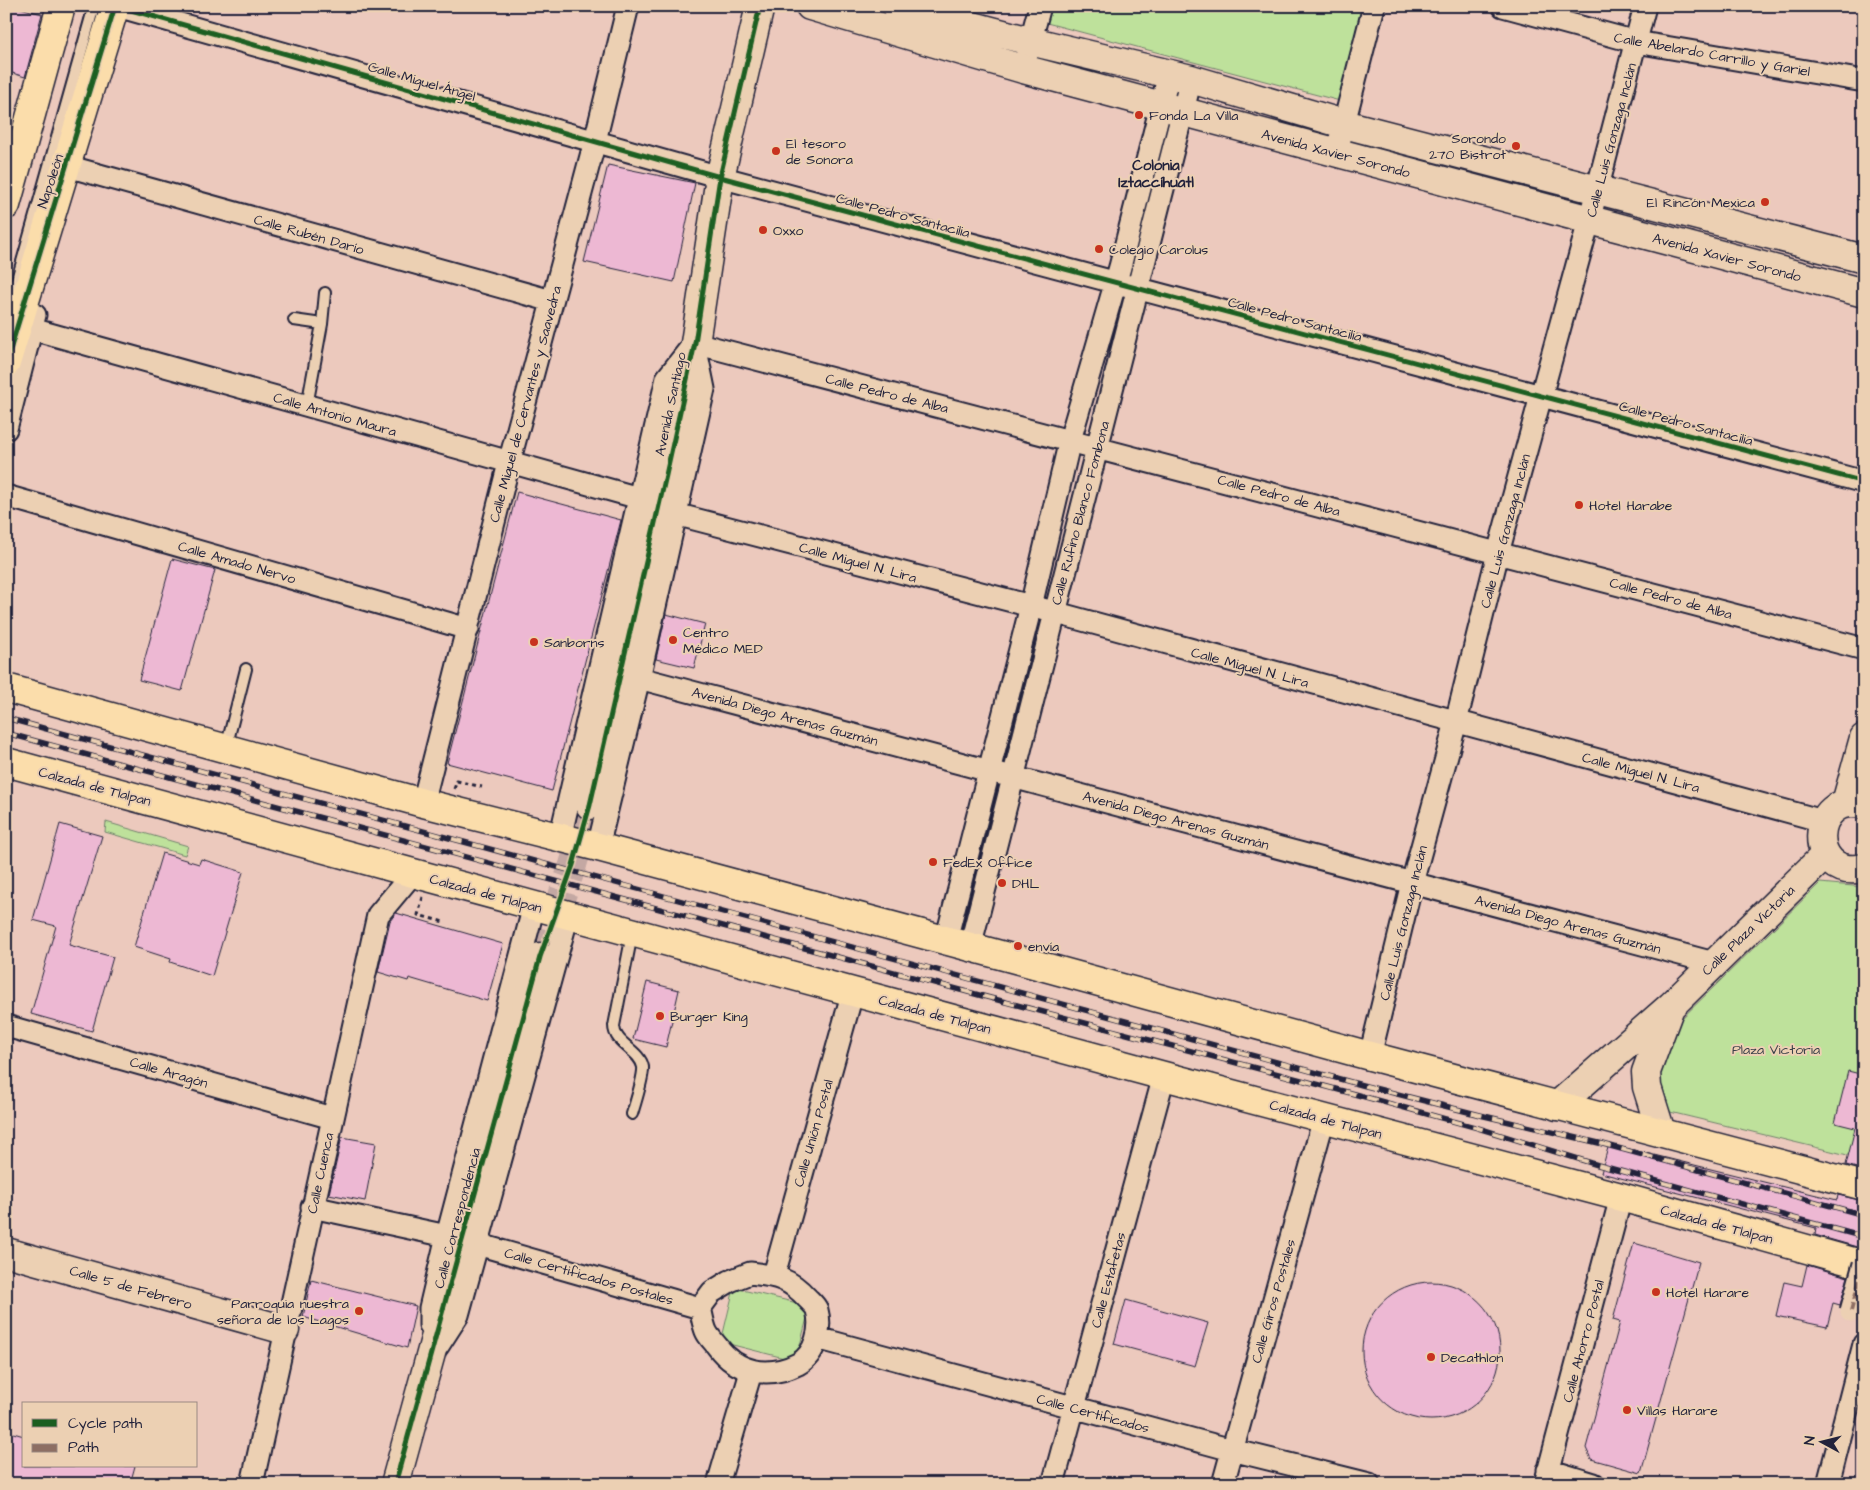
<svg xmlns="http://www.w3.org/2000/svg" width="1870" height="1490" viewBox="0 0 1870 1490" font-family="'Architects Daughter',sans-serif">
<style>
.green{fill:#bee19b;stroke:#70826b}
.building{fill:#edb8d3;stroke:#22223b}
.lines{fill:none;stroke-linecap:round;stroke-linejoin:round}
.secondary-tunnel{stroke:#c4a8a3;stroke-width:28;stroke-dasharray:28 14;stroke-linecap:butt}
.lane-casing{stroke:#22223b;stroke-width:14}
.street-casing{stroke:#22223b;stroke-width:25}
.secondary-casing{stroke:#22223b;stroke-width:31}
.primary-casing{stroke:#22223b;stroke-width:31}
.highway-casing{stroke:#22223b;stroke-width:31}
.path{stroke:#22223b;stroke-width:3;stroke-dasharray:4 4;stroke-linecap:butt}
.lane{stroke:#ecd0b3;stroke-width:10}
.street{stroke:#ecd0b3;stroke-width:21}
.secondary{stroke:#ecd0b3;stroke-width:28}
.primary{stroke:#fbddab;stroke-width:28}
.highway{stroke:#fbddab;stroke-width:28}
.rail-casing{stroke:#22223b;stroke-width:5.5}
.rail{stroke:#ecd0b3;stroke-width:4;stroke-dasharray:11;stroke-linecap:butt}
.street-bridge-casing{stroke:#22223b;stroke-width:25;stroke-linecap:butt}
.street-bridge{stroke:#ecd0b3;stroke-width:21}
.quiet{stroke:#8d6e63;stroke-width:4;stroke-dasharray:8 4;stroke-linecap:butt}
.cycleway-casing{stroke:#ecd0b3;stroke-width:8}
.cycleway{stroke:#1b5e20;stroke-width:5}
.poi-dot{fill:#c8321e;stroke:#ecd0b3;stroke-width:2}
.labels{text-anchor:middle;stroke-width:4;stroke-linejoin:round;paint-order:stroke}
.street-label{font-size:14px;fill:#22223b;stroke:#ecd0b3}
.poi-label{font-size:14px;fill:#22223b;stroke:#ecd0b3;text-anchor:start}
.park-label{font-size:14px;fill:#393f49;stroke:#ecd0b3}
.neighbourhood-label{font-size:15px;font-weight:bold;fill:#22223b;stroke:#ecd0b3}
</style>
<rect width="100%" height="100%" fill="#ecc9bd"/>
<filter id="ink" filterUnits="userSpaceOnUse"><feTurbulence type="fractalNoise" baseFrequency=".02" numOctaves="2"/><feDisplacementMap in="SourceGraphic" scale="10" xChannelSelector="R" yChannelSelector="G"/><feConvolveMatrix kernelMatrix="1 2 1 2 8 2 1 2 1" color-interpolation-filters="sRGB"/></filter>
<g filter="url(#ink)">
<path class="green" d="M1048,6H1365L1340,101L1043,22Z
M106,822L188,846L185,855L105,832Z
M1820,883L1864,887V1159L1666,1111L1655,1067L1672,1028Z
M734,1288L810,1306L796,1361L721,1342Z"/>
<path class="building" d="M6,6H13L42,14L25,77L6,71Z
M608,165L695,183L674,282L584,262Z
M517,492L621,520L552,791L447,763Z
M172,559L215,570L182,691L139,680Z
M666,614L705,624L694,668L656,659Z
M60,824L102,836L69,945L113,957L92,1031L31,1014L56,926L33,920Z
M162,853L199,864L201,859L243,872L212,976L170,962L171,959L134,947Z
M396,913L503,944L487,1001L409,978L408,981L378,972L390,921Z
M647,982L679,990L666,1047L633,1039Z
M1848,1071L1864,1075V1170L1846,1165L1855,1128L1835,1123Z
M342,1137L376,1143L365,1201L329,1194Z
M1609,1144L1837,1200L1838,1195L1864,1201V1249L1815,1235L1816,1228L1601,1173Z
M1634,1243L1699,1262L1641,1473L1591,1459L1586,1448L1620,1322L1613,1320Z
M1807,1265L1848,1277L1840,1305L1833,1303L1827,1327L1776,1316L1784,1282L1802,1286Z
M311,1280L416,1306L407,1348L303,1317Z
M1362 1351a69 69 0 1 1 138 0a69 69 0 1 1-138 0Z
M1126,1300L1208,1323L1195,1366L1114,1344Z
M6,1431L24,1436V1466H135L130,1484H6Z"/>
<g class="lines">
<path class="secondary-tunnel" d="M540,957L573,865L590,805"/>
<g class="lane-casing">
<path id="lane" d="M9,308L94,6
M294,320L322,324L307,406
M322,324L325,293
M226,748L246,669
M632,1114C635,1104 644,1076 643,1067C640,1050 614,1044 614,1026L632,934"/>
</g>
<g class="street-casing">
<path id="street" d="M117,6L720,177L1864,482
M1503,6L1636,42L1864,81
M1023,69L1040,6
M1340,139L1374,6
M67,166L552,301
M32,329L639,498
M695,343L1864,649
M6,429L35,315
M6,496L468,629
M675,514L1031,606L1823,821
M639,678L1714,963
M423,803L509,463L595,141L628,6
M560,838L667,378L693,345
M598,847L639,678L704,389L696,350
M946,940L1031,606L1070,440L1120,267L1169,74
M970,947L1191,79
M6,1026L332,1118
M1370,1056L1412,883L1456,722L1498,553L1589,221L1645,6
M312,1207L447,1236
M477,1244L700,1308
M750,1273C776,1276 789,1278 807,1298C811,1302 815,1305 817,1310C822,1328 816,1354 798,1364C768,1379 737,1373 717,1346C713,1341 708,1336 706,1331C703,1324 702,1315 700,1308L712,1292L730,1281Z
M774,1275L853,991
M430,1325V1308L447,1236L534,906
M817,1338L1232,1450L1369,1484
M438,1346L458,1315L568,915
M1548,1470L1594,1484
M252,1484L378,915L413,873
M718,1484L751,1372
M1053,1484L1164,1076
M1223,1484L1324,1118
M1545,1484L1621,1197
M1828,1484L1864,1344"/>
</g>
<g class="secondary-casing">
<path id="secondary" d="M810,6L1023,69L1864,293
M897,6L1030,41L1191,79L1344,124L1864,259
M1846,803L1864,738
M590,805L666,475L695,343L720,177L760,6
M1864,805C1810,789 1804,881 1864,868
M1557,1106L1671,1006L1825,855
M1661,1132L1647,1087L1646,1072L1669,1010
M6,1252L285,1330
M395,1484L540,957"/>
</g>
<g class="primary-casing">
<path id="primary" d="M6,205L61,6
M6,363L115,6"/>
</g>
<g class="highway-casing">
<path id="highway" d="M6,688L423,803L598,847L1019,960L1370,1056L1864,1186
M6,762L413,873L1164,1076L1621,1197L1864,1265"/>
</g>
<path class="path" d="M454,789L457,781L482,787
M423,897L418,915L444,922"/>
<use href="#lane" class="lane"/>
<use href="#street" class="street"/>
<use href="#secondary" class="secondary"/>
<use href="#primary" class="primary"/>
<use href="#highway" class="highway"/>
<g class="rail-casing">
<path id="rail" d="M6,718L1362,1085L1480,1115L1603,1144L1864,1215
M6,733L979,995L1358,1095L1478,1128L1598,1165L1864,1237"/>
</g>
<use href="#rail" class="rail"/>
<g class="street-bridge-casing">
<path id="street-bridge" d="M1851,1311L1864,1264"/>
</g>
<use href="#street-bridge" class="street-bridge"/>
<path class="quiet" d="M1851,1311L1864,1264"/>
<g class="cycleway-casing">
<path id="cycleway" d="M117,6L720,177L1864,482
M6,363L115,6
M395,1484L540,957L573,865L590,805L666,475L695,343L720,177L760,6"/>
</g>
<use href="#cycleway" class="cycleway"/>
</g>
</g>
<g class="poi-dot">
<circle cx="1139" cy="115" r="5"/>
<circle cx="1516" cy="146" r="5"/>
<circle cx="776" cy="151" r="5"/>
<circle cx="1765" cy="202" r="5"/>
<circle cx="763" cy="230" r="5"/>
<circle cx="1099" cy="249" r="5"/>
<circle cx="1579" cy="505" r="5"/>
<circle cx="673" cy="640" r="5"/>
<circle cx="534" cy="642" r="5"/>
<circle cx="933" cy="862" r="5"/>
<circle cx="1002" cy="883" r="5"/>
<circle cx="1018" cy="946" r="5"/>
<circle cx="660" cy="1016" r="5"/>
<circle cx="1656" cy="1292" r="5"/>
<circle cx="359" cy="1311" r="5"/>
<circle cx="1431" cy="1357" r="5"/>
<circle cx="1627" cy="1410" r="5"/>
</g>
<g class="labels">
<g class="street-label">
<text transform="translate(1712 54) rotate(10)" y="5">Calle Abelardo Carrillo y Gariel</text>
<text transform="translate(422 81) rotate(16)" y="5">Calle Miguel Ángel</text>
<text transform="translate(1611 140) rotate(-75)" y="5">Calle Luis Gonzaga Inclán</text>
<text transform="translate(1336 153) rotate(15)" y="5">Avenida Xavier Sorondo</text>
<text transform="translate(50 181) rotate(-72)" y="5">Napoleón</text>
<text transform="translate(903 215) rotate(15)" y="5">Calle Pedro Santacilia</text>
<text transform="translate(309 234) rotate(16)" y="5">Calle Rubén Darío</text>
<text transform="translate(1727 257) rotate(15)" y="5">Avenida Xavier Sorondo</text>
<text transform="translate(1295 319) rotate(15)" y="5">Calle Pedro Santacilia</text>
<text transform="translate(887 393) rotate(14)" y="5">Calle Pedro de Alba</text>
<text transform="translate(525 404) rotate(-75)" y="5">Calle Miguel de Cervantes y Saavedra</text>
<text transform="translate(670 404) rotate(-78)" y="5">Avenida Santiago</text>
<text transform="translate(335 414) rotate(16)" y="5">Calle Antonio Maura</text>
<text transform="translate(1686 423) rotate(15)" y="5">Calle Pedro Santacilia</text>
<text transform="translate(1279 495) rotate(15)" y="5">Calle Pedro de Alba</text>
<text transform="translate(1080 513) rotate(-75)" y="5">Calle Rufino Blanco Fombona</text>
<text transform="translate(1505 531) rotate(-75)" y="5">Calle Luis Gonzaga Inclán</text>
<text transform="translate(237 562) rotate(16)" y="5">Calle Amado Nervo</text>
<text transform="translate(858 562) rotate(15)" y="5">Calle Miguel N. Lira</text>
<text transform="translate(1671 598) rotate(15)" y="5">Calle Pedro de Alba</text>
<text transform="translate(1250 667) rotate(15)" y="5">Calle Miguel N. Lira</text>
<text transform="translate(785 716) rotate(15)" y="5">Avenida Diego Arenas Guzmán</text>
<text transform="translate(1641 772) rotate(15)" y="5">Calle Miguel N. Lira</text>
<text transform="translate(95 786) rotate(15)" y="5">Calzada de Tlalpan</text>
<text transform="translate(1176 820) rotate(15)" y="5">Avenida Diego Arenas Guzmán</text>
<text transform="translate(486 893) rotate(15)" y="5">Calzada de Tlalpan</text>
<text transform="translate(1403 923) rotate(-76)" y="5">Calle Luis Gonzaga Inclán</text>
<text transform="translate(1568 924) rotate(15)" y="5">Avenida Diego Arenas Guzmán</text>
<text transform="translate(1748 930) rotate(-44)" y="5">Calle Plaza Victoria</text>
<text transform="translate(935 1014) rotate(15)" y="5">Calzada de Tlalpan</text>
<text transform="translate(169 1072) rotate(16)" y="5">Calle Aragón</text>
<text transform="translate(1326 1119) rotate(15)" y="5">Calzada de Tlalpan</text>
<text transform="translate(813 1133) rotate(-74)" y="5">Calle Unión Postal</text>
<text transform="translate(320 1173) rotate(-78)" y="5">Calle Cuenca</text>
<text transform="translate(457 1218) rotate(-75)" y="5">Calle Correspondencia</text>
<text transform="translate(1717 1224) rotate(15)" y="5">Calzada de Tlalpan</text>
<text transform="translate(589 1276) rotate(16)" y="5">Calle Certificados Postales</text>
<text transform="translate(1108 1280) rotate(-75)" y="5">Calle Estafetas</text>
<text transform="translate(131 1287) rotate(16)" y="5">Calle 5 de Febrero</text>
<text transform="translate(1273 1301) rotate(-74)" y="5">Calle Giros Postales</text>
<text transform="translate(1583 1341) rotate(-75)" y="5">Calle Ahorro Postal</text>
<text transform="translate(1093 1413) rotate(15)" y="5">Calle Certificados</text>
</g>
<g class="poi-label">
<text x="1149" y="120">Fonda La Villa</text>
<text x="1506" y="143" text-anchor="end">Sorondo<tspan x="1506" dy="16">270 Bistrot</tspan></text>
<text x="786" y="148">El tesoro<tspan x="786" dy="16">de Sonora</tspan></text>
<text x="1755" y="207" text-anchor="end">El Rincón Mexica</text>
<text x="773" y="235">Oxxo</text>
<text x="1109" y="254">Colegio Carolus</text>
<text x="1589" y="510">Hotel Harabe</text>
<text x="683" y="637">Centro<tspan x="683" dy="16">Médico MED</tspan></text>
<text x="544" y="647">Sanborns</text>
<text x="943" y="867">FedEx Office</text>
<text x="1012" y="888">DHL</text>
<text x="1028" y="951">envía</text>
<text x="670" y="1021">Burger King</text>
<text x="1666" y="1297">Hotel Harare</text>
<text x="349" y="1308" text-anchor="end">Parroquia nuestra<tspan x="349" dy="16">señora de los Lagos</tspan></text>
<text x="1441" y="1362">Decathlon</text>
<text x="1637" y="1415">Villas Harare</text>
</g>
<g class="park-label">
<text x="1776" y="1054">Plaza Victoria</text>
</g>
<g class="neighbourhood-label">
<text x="1156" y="170">Colonia<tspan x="1156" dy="17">Iztaccíhuatl</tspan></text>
</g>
</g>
<rect width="1870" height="1490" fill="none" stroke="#ecd0b3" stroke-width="25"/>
<rect x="12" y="12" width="1845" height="1465" fill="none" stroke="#22223b" stroke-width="2" filter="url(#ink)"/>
<rect x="22" y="1402" width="175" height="65" fill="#ecd0b3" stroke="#9b8a83"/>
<rect x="32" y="1419" width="25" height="8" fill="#1b5e20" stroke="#9b8a83"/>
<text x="68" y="1428" font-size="15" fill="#22223b">Cycle path</text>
<rect x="32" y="1444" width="25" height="8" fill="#8d6e63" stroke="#9b8a83"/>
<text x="68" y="1452" font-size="15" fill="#22223b">Path</text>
<g transform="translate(1822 1442) rotate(277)" stroke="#ecd0b3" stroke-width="4" paint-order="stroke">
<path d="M0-4L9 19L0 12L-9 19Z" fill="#22223b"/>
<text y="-8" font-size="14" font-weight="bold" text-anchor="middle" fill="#22223b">N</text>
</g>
</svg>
